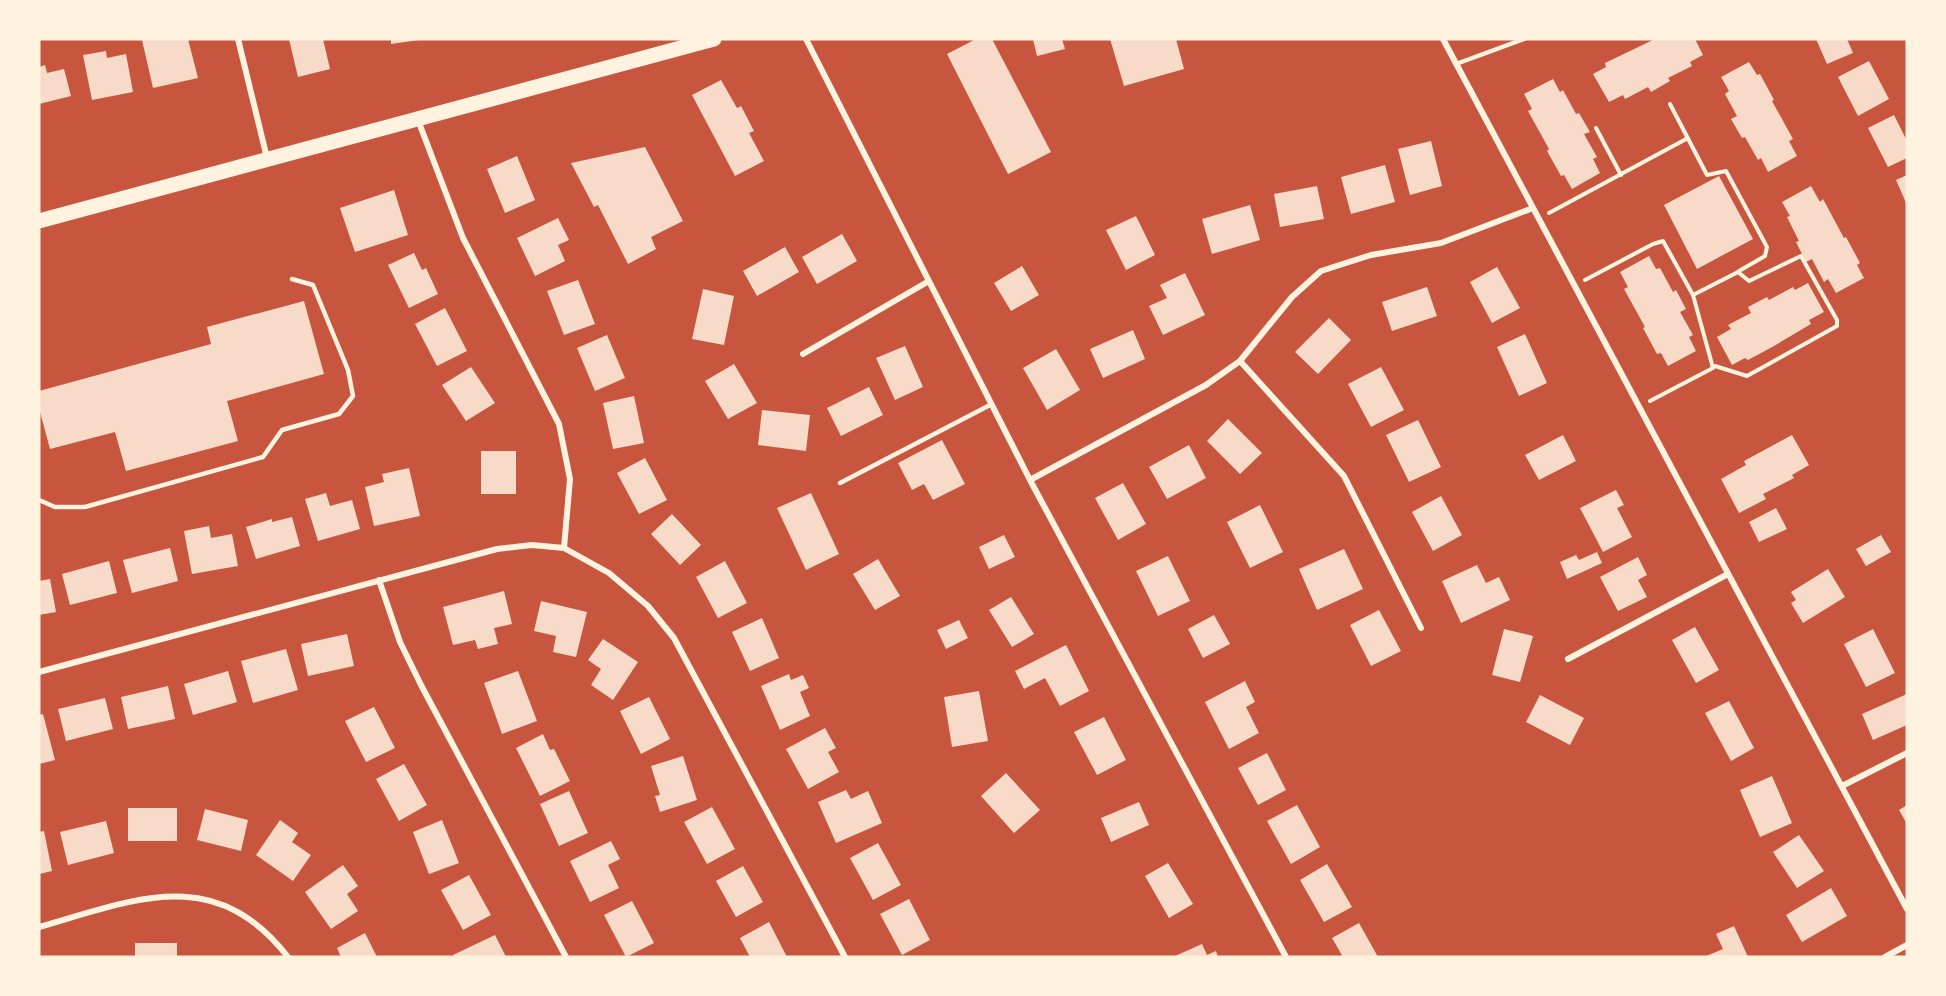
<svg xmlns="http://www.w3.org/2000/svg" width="1946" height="996" viewBox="0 0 1946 996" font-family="'Open Sans',sans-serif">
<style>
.building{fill:#f7dbc8}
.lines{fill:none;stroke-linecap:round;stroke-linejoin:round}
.path{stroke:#fff3e0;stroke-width:4}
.service{stroke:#fff3e0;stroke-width:4.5}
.minor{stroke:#fff3e0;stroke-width:6}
.primary{stroke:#fff3e0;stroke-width:15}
</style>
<rect width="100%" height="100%" fill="#c8553d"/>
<path class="building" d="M188,39L198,78L153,88L142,40Z
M289,39H323L330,69L298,77Z
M391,39H419V40L391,44Z
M976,39H992L1051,152L1008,174L947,54Z
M1033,39H1062L1065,49L1037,56Z
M1110,39H1176L1184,69L1124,86Z
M1655,39H1695L1703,55L1690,62L1692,66L1668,78L1670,81L1651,92L1648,87L1625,99L1623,95L1609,102L1593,74L1606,67L1605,63Z
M1816,39H1847L1853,53L1827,64Z
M106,51L107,58L126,54L133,92L92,100L83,55Z
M1869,61L1889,99L1858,116L1838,77Z
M1749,62L1757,75L1760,74L1774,100L1772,101L1793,139L1789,141L1797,156L1768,172L1761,158L1758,160L1745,137L1742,138L1731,119L1737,116L1725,94L1729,91L1721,77Z
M45,65L47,73L64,69L71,96L39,104V67Z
M1553,79L1560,92L1563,90L1576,114L1579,113L1590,132L1584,134L1597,157L1593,159L1600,173L1572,189L1564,175L1561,176L1547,151L1549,149L1528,111L1532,109L1524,94Z
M721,80L737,108L741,106L754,131L749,133L764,161L735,176L692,95Z
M1894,115L1907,141V158L1888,167L1868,128Z
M1431,141L1442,186L1410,195L1398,149Z
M645,147L683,221L651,237L656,249L628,264L598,205L594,207L571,163Z
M517,156L535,200L505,213L487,169Z
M1385,165L1395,202L1351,214L1341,177Z
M1907,175V205L1896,180Z
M1719,176L1753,239L1697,269L1664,205Z
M1317,186L1324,219L1280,227L1274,194Z
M1811,186L1820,202L1823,199L1844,238L1846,237L1860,263L1857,265L1864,278L1836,293L1828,279L1824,282L1812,259L1806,262L1796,242L1799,241L1787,217L1790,216L1782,202Z
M394,190L408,235L355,252L340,208Z
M1250,205L1260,240L1212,254L1202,219Z
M1136,216L1155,255L1126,270L1106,230Z
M558,218L569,240L558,245L565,261L535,276L517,238Z
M842,234L857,261L817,284L802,257Z
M785,247L799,272L757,296L743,271Z
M414,253L422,270L426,268L438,294L409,308L388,265Z
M1649,256L1656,269L1660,268L1673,292L1676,290L1686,309L1680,312L1693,335L1689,337L1696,351L1668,366L1661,353L1657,354L1643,328L1645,327L1624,289L1628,287L1620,272Z
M1022,266L1039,295L1011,311L994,283Z
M1497,267L1520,308L1492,323L1470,282Z
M1185,273L1205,315L1163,335L1149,306L1167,298L1160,285Z
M578,280L595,324L564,335L547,291Z
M1808,283L1824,312L1809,320L1811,324L1774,346L1748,360L1745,358L1732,365L1717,337L1731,329L1728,325L1751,313L1748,307L1767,297L1769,300L1793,287L1795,290Z
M1427,287L1437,316L1392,331L1382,302Z
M703,289L734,296L724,345L692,339Z
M304,301L324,374L227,401L238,441L126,471L115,432L50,449L39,408V391L211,344L207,327Z
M445,308L467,351L437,366L415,324Z
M1329,318L1351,340L1318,374L1295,352Z
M1133,330L1145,359L1103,378L1090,349Z
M1525,334L1547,383L1519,396L1497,347Z
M607,335L625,378L595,391L577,348Z
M905,346L923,387L895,400L876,358Z
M1056,349L1080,390L1047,410L1023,368Z
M734,364L757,403L728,419L705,381Z
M471,367L495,403L466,421L442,385Z
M1381,367L1404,410L1371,427L1348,384Z
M869,387L883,415L841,436L827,408Z
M634,396L644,443L613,449L603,403Z
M762,410L810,415L806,451L758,445Z
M1228,419L1262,453L1240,474L1207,441Z
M1418,420L1441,467L1409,482L1386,435Z
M1563,435L1576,461L1539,480L1525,455Z
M1792,435L1809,465L1792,475L1794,478L1763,494L1766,499L1739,513L1721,479L1746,465L1744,461Z
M942,440L965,484L933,500L924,484L912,490L898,463Z
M1189,445L1206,478L1167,499L1149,467Z
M481,451H516V494H481Z
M645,458L667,500L639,514L617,473Z
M409,468L420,516L374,526L365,487L384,482L382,474Z
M1123,483L1146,524L1118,540L1095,498Z
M1616,490L1624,505L1617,508L1632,537L1603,552L1580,508Z
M326,493L330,506L352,500L360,529L318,541L305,499Z
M811,493L839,554L806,570L777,508Z
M1441,496L1462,535L1433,551L1412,512Z
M1260,505L1283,552L1250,568L1227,522Z
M1776,508L1787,529L1759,542L1749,522Z
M672,514L701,545L680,565L651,534Z
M292,517L300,546L256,559L246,527L272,519V522Z
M209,526L211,538L232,534L238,566L192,574L184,531Z
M1004,535L1015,557L989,569L979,547Z
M1881,535L1891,552L1866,566L1856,549Z
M170,548L178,581L132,593L123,560Z
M1344,549L1363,589L1317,610L1299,569Z
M1597,552L1602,563L1567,579L1560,562L1576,555L1579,560Z
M1168,556L1190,601L1158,616L1136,571Z
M1638,557L1647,575L1638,580L1647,597L1618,611L1600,577Z
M878,559L900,596L875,610L853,574Z
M109,561L117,593L70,605L62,574Z
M725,561L747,603L718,618L696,577Z
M1477,565L1486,583L1499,577L1510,600L1461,623L1442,581Z
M1828,569L1845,597L1803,623L1791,603L1796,600L1791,592Z
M50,579L56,612L39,615V581Z
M504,591L512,624L494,628L498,644L478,649L475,640L453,645L443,607Z
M1011,597L1034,634L1012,647L989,610Z
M541,601L587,612L576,657L553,652L556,636L534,631Z
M1379,610L1401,651L1371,666L1350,625Z
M1214,615L1230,644L1203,658L1188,629Z
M762,618L779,658L750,671L732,632Z
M959,620L968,638L946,649L937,630Z
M1695,627L1719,670L1696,683L1672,640Z
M1504,629L1533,636L1520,682L1492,675Z
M1873,629L1895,673L1866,687L1844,644Z
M347,634L354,666L308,676L301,644Z
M603,639L638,662L613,700L591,685L601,669L588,660Z
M1066,645L1089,691L1060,706L1045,678L1024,689L1015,671Z
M286,649L298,690L253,703L241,661Z
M228,671L237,702L193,715L184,684Z
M518,671L537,721L502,734L484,683Z
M789,674L791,680L803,675L809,688L800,692L810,716L780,730L761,686Z
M1245,681L1255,702L1246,707L1259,733L1229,749L1205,702Z
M168,686L175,719L128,729L121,697Z
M979,691L988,741L952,747L944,697Z
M1907,694V725L1873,740L1862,714Z
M1540,695L1584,718L1570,745L1526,722Z
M649,697L670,739L641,754L620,711Z
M105,698L113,729L66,741L58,709Z
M1729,701L1754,748L1731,761L1705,713Z
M374,707L395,748L366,762L345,721Z
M43,714L55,760L39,764V715Z
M1104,717L1126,760L1097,775L1074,732Z
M825,728L836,748L828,752L839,772L808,789L786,749Z
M543,734L550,750L554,749L570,781L540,796L516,748Z
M1267,753L1286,790L1258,805L1238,768Z
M683,756L697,800L660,812L655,796L660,795L651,766Z
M404,764L427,805L399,821L376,779Z
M1006,773L1040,810L1014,833L981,796Z
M1772,776L1792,823L1760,837L1740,790Z
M846,790L851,799L868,791L882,823L836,843L818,802Z
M569,791L588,833L559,846L540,804Z
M1139,802L1149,825L1111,842L1101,818Z
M1297,805L1320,847L1291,864L1267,821Z
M1907,805V824L1899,810Z
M712,807L735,849L707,864L684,822Z
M128,808H177V841H128Z
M205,809L248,820L241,851L197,840Z
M280,820L298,833L292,842L311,855L293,881L256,855Z
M442,820L459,863L429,874L413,832Z
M106,821L114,853L68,865L60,832Z
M44,831L52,871L39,874V832Z
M1799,835L1824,871L1797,888L1773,852Z
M611,841L620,859L608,865L619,888L590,902L570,861Z
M878,843L901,885L873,900L850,858Z
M1168,863L1193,904L1169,918L1145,876Z
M1327,864L1352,907L1324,922L1300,880Z
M343,865L358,886L347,894L358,911L331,929L305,892Z
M743,866L763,902L736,917L716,881Z
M469,875L491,915L463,930L441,890Z
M1831,888L1847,916L1802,942L1786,915Z
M909,899L930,940L902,955L880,914Z
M632,901L654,943L626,957L604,915Z
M769,922L787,957H750L740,938Z
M1359,923L1378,957H1343L1332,938Z
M1734,926L1748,957H1704L1723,949L1716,934Z
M365,933L377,957H341L337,948Z
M495,935L506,957H454L453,955Z
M135,943H177V957H135Z
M1202,944L1207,955L1216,951L1218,957H1173Z"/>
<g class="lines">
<path class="path" d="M1670,104L1707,175L1726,171L1767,247L1765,256L1739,271
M1596,128L1621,175
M1549,213L1688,138
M1585,280L1653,244L1663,241L1693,295
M1650,401L1711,369L1715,366L1747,376L1837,326V320L1801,256L1749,281L1738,272L1693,295L1713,368"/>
<path class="service" d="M1456,64L1524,39
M840,483L992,404
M39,500L55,507H85L263,457L282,430L339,414L353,396L348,370L313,285L292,279"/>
<path class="minor" d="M238,39L267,158
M806,39L1030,480L1286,957
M1443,39L1907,909
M418,120L463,238L559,424L570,479L564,548
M803,354L929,281
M1240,361L1344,476L1421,628
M1030,480L1206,385L1240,361L1292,297L1321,271L1371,255L1441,243L1533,208
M379,580L400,642L421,685L566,957
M1568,659L1728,574
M39,672L497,549L532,545L564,548L609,573L648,606L674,638L845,957
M1842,786L1907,753
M39,927C134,900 215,863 288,957
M1885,957L1907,945"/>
<path class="primary" d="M39,221L714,39"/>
</g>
<rect width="1946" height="996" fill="none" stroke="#fff3e0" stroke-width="81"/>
</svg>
